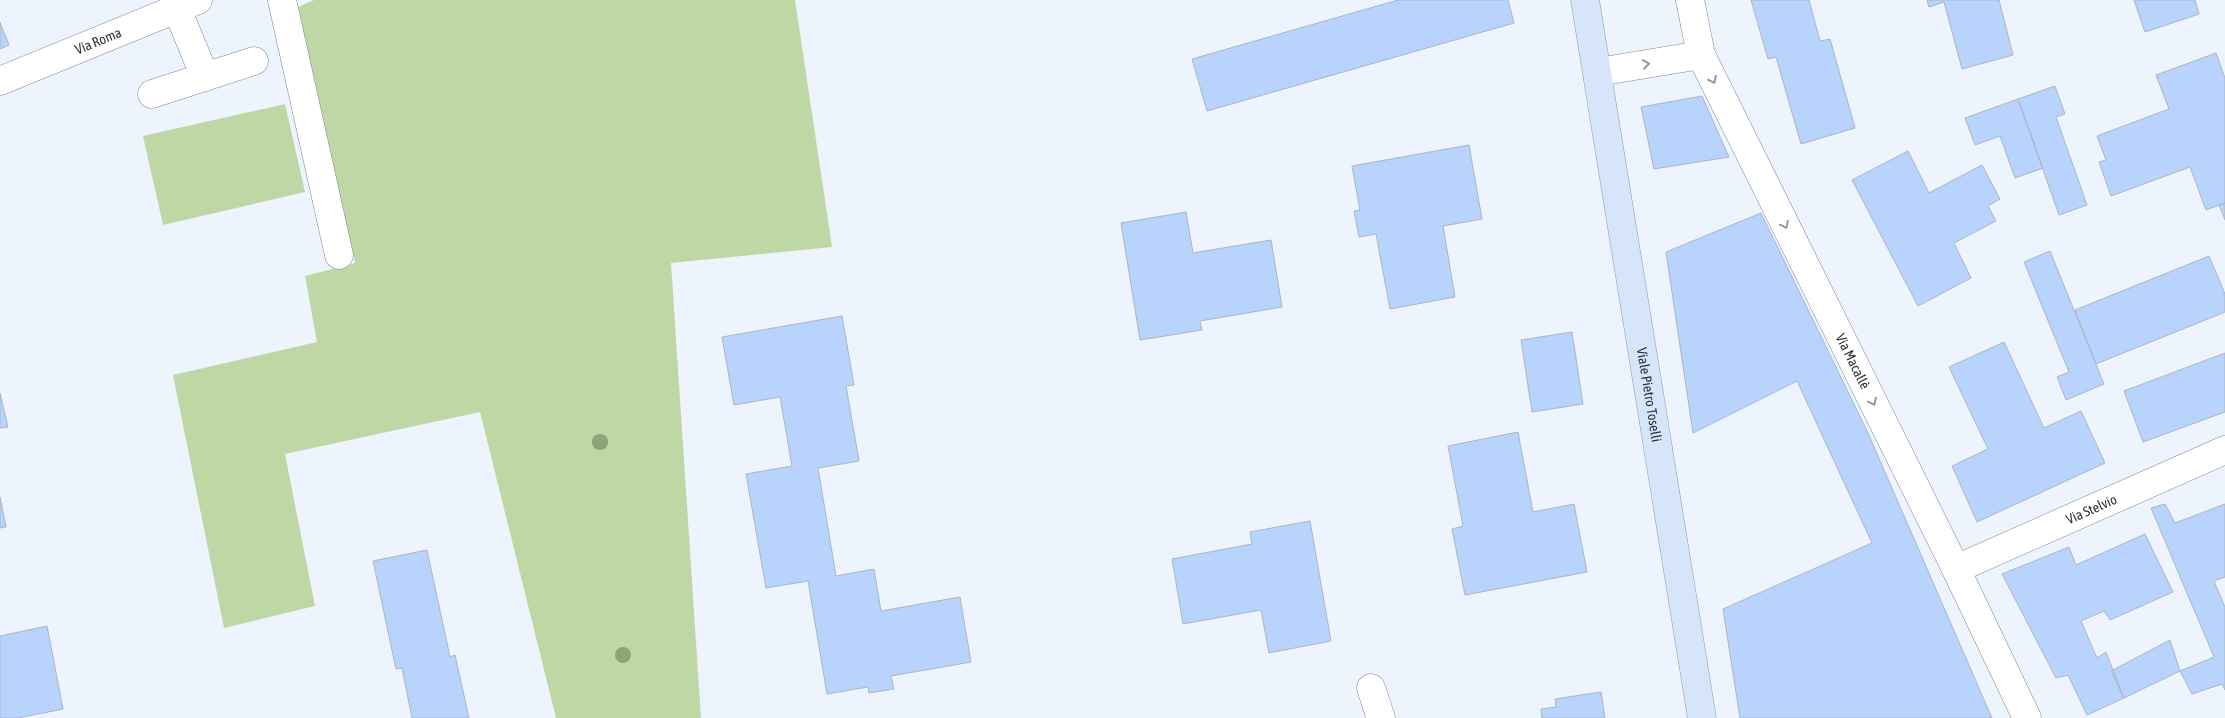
<svg xmlns="http://www.w3.org/2000/svg" width="2225" height="718" viewBox="0 0 2225 718" font-family="'Asap Condensed',sans-serif">
<style>
.green{fill:#bfd7a5}
.building{fill:#b8d3fc;stroke:#abb5c5}
.lines{fill:none;stroke-linecap:round;stroke-linejoin:round}
.minor-casing{stroke:#7d8796;stroke-width:29}
.major-casing{stroke:#899ab4;stroke-width:29}
.minor{stroke:#fff;stroke-width:28}
.major{stroke:#d6e5fa;stroke-width:28}
.tree{fill:#8fa279}
.oneway{stroke:#96989c}
.labels{text-anchor:middle;stroke-width:4;stroke-linejoin:round;paint-order:stroke}
.street-label{font-size:14px;fill:#2d3138;stroke:#fff}
</style>
<rect width="100%" height="100%" fill="#eef4fe"/>
<path class="green" d="M314,0H795L832,247L671,263L701,718H556L480,412L285,454L315,606L224,628L173,375L317,342L305,276L355,263L298,7Z
M285,104L305,192L163,225L143,136Z"/>
<path class="building" d="M1398,0H1508L1514,23L1207,111L1192,59Z
M1751,0H1809L1820,41L1830,39L1855,128L1801,144L1776,57L1768,59Z
M1927,0H1999L2013,55L1962,69L1944,2L1929,7Z
M2134,0H2195L2199,14L2145,32Z
M0,22L9,45L0,49Z
M2216,53L2225,78V203L2206,210L2190,167L2111,196L2099,162L2106,160L2097,136L2169,109L2156,75Z
M2055,86L2065,114L2056,117L2087,205L2059,215L2018,99Z
M1702,96L1729,157L1654,169L1641,107Z
M2018,99L2043,168L2015,178L2000,136L1975,145L1965,118Z
M1469,145L1482,219L1443,226L1455,297L1390,309L1376,234L1359,237L1354,211L1360,210L1352,166Z
M1908,151L1929,193L1982,165L2000,199L1988,206L1996,221L1954,243L1971,278L1918,306L1852,180Z
M2225,203V220L2219,205Z
M1186,212L1193,253L1271,240L1282,307L1200,321L1202,330L1140,340L1121,223Z
M1761,213L1868,433L1992,718H1740L1723,609L1872,543L1797,381L1693,433L1666,252Z
M2050,251L2104,384L2066,400L2057,377L2069,372L2024,262Z
M2209,256L2225,294V312L2096,364L2075,310Z
M842,316L854,385L846,386L859,461L818,468L836,576L874,569L881,611L960,597L971,662L891,676L894,689L869,693L868,687L827,694L808,581L766,588L746,474L792,466L780,397L734,405L722,337Z
M1572,332L1583,404L1532,412L1521,340Z
M2004,342L2044,428L2081,411L2105,463L1977,522L1952,466L1988,449L1949,367Z
M2225,353V412L2143,442L2124,391Z
M0,393L8,427L0,428Z
M1518,432L1533,512L1574,504L1587,572L1465,595L1452,529L1463,526L1448,446Z
M0,497L6,527L0,528Z
M2165,504L2175,523L2225,504V577L2214,581L2225,607V690L2222,684L2192,694L2180,671L2214,657L2151,508Z
M1310,521L1331,641L1269,653L1261,610L1183,624L1172,559L1252,544L1250,532Z
M2145,534L2173,592L2110,620L2104,611L2081,621L2097,658L2106,652L2124,698L2087,715L2068,675L2056,678L2002,574L2069,547L2076,565Z
M427,550L450,657L455,655L469,718H412L402,668L396,669L373,561Z
M47,626L63,709L18,718H0V636Z
M2170,640L2180,671L2124,698L2111,671Z
M1601,692L1605,718H1542L1541,709L1556,707L1555,699Z"/>
<g class="lines">
<g class="minor-casing">
<g id="minor">
<path d="M282,0L339,255"/>
<path id="s1" d="M1690,0L1701,55L1956,569L2027,718"/>
<path d="M177,9L205,77"/>
<path d="M1598,72L1701,55"/>
<path id="s2" d="M0,81L198,0"/>
<path d="M152,94L254,61"/>
<path id="s3" d="M1956,569L2225,450"/>
<path d="M1371,688L1381,718"/>
</g>
</g>
<g class="major-casing">
<g id="major">
<path id="s4" d="M1585,0L1702,718"/>
</g>
</g>
<use href="#minor" class="minor"/>
<use href="#major" class="major"/>
</g>
<g class="tree">
<circle cx="600" cy="442" r="8"/>
<circle cx="623" cy="655" r="8"/>
</g>
<defs><path id="oneway-chevron" d="M-2-3.5L2.5 0L-2 3.5" fill="none" stroke-width="1.6" stroke-linecap="round" stroke-linejoin="round" transform="scale(1.25)"/></defs>
<g class="oneway">
<use href="#oneway-chevron" transform="translate(1646 64) rotate(-9)"/>
<use href="#oneway-chevron" transform="translate(1713 80) rotate(64)"/>
<use href="#oneway-chevron" transform="translate(1785 225) rotate(64)"/>
<use href="#oneway-chevron" transform="translate(1873 402) rotate(64)"/>
</g>
<g class="labels">
<g class="street-label">
<text dy="5" stroke="none"><textPath href="#s2" startOffset="106">Via Roma</textPath></text>
<text dy="5" stroke="none"><textPath href="#s1" startOffset="398">Via Macallè</textPath></text>
<text dy="5" stroke="none"><textPath href="#s4" startOffset="400">Viale Pietro Toselli</textPath></text>
<text dy="5" stroke="none"><textPath href="#s3" startOffset="148">Via Stelvio</textPath></text>
</g>
</g>
</svg>
